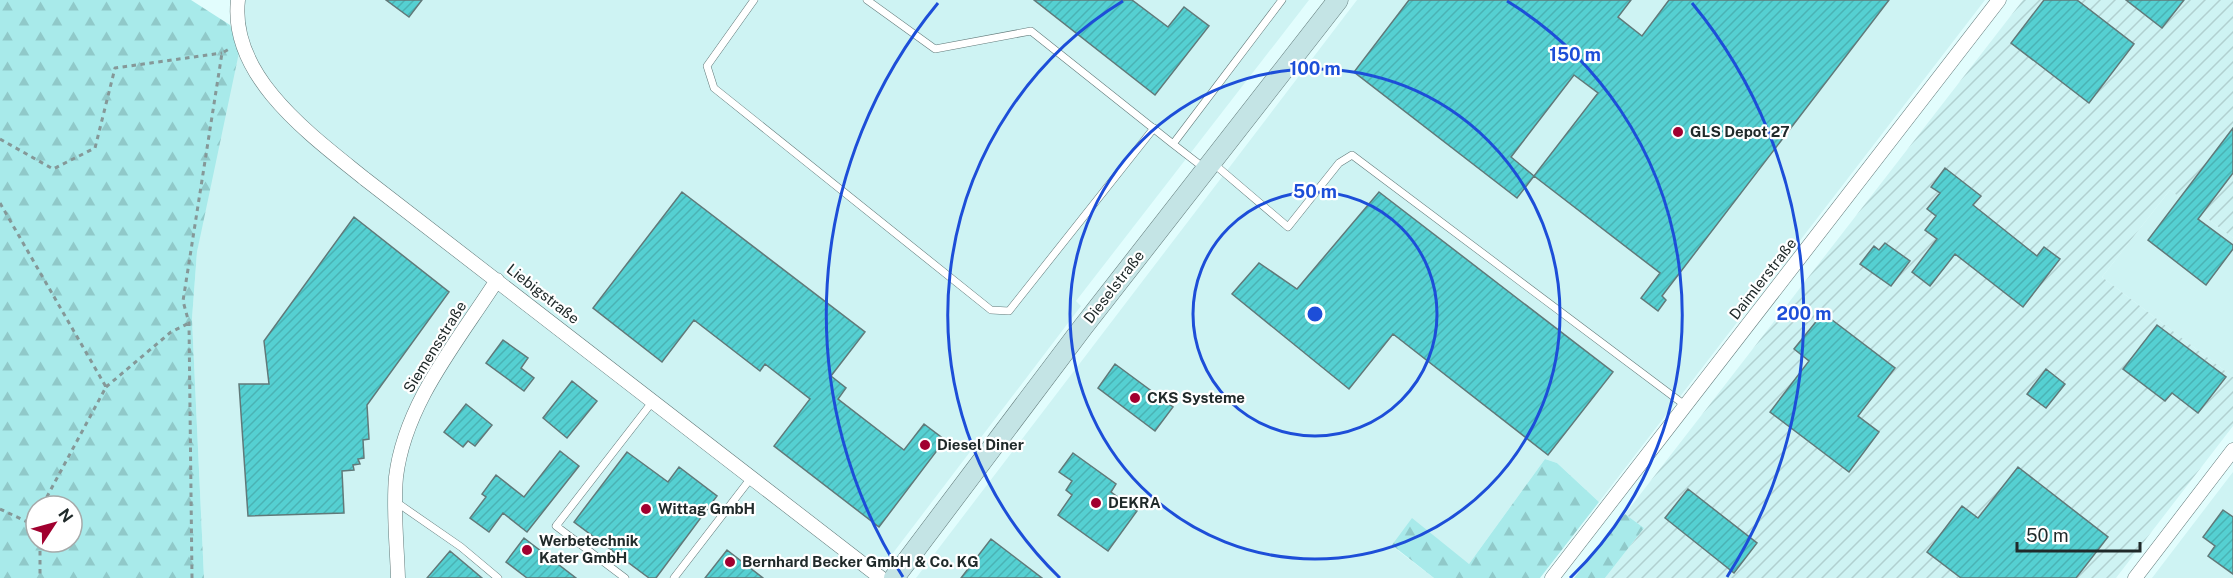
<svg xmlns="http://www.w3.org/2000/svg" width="2233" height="578" viewBox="0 0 2233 578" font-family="'Public Sans',sans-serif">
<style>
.built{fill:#cef3f3}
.industrial{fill:url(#industrial-furrows)}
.forest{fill:url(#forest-firs);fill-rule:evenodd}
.building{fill:url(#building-hatch);stroke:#617979;stroke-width:1.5;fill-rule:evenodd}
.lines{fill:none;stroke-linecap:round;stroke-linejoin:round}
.lane-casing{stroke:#627a7a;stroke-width:8}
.street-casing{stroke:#627a7a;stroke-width:15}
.secondary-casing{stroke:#627a7a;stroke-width:21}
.path{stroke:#859898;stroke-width:3;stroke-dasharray:4.5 4.5;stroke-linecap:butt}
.lane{stroke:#fff;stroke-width:7}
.street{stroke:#fff;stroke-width:14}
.secondary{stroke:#c4e4e5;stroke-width:20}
.ring{fill:none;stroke:#1d4ed8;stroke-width:3}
.poi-dot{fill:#a1002f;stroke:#fff;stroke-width:2}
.labels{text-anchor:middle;stroke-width:4.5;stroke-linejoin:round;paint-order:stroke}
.poi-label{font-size:15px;font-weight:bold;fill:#202a2a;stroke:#fff;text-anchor:start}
.street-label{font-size:15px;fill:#202a2a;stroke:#fff}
.centre{fill:#1d4ed8;stroke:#fff;stroke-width:3}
.ring-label{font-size:18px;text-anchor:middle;font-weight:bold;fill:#1d4ed8;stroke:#fff;stroke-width:4.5;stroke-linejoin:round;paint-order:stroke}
</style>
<defs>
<pattern id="industrial-furrows" width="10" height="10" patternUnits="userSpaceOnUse" patternTransform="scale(1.5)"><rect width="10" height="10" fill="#cef3f3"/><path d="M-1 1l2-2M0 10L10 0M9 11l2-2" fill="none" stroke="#b1d0d0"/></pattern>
<pattern id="forest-firs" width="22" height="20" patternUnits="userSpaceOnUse" patternTransform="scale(1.5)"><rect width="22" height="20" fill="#a8eaea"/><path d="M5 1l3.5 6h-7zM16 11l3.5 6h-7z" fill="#90c9c9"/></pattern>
<pattern id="building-hatch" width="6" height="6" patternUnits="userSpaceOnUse" patternTransform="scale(1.5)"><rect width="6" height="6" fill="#55d0d2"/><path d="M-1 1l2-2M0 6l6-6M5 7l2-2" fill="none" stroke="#4ab3b4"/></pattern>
</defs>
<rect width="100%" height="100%" fill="#e2fdfd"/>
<path class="built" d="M239,0H1309L1076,301L1081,306L874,578H204L192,319L197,252Z
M1357,0H1985L1599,502L1557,463L1545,459L1469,564L1392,546L1434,578H916Z
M2170,190L2233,238V377L2102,277Z
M2233,472V578H2152Z"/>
<path class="industrial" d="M2023,0H2233V238L2170,190L2102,277L2233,377V426L2116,578H1605L1644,528L1625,514Z"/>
<path class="forest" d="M0,0H191L230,25L241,43L197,252L192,319L204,578H0ZM36,506H72V542H36Z
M1545,459L1557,463L1599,502L1540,578H1434L1392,545L1412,518L1469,564Z
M1625,514L1644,528L1605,578H1574Z"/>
<path class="building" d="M386,0H422L409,17Z
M1034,0H1132L1168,27L1184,7L1209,26L1155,95Z
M1409,0H1631L1618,17L1642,36L1669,0H1889L1662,296L1666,300L1658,311L1641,298L1660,273L1534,176L1517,198L1354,72ZM1574,75L1598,93L1534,176L1511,157Z
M2044,0H2077L2134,44L2089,103L2011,43Z
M2126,0H2184L2162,28Z
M2233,128V173L2198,219L2233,245V249L2206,285L2148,240Z
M1945,168L1981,196L1973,205L2037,256L2044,247L2060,259L2023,307L1955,254L1930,286L1912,272L1937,239L1925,230L1936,216L1927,209L1940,193L1931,187Z
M682,192L865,332L831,376L846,388L838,399L904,450L924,424L945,440L879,527L774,446L810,399L765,364L760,371L694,320L662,362L593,308Z
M1379,192L1613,372L1548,455L1393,334L1349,389L1232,294L1259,263L1297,289Z
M354,217L449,292L367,405L369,439L363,440L364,458L358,459L360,464L353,465L354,470L342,471L344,513L248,516L239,384H269L264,341Z
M1885,243L1910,261L1891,286L1860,264L1874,246L1879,250Z
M1823,313L1895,368L1858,416L1879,432L1849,472L1770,412L1809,361L1794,349Z
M2157,325L2226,377L2198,413L2172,393L2165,401L2123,369Z
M503,340L528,358L521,368L534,378L524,391L486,363Z
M1115,364L1173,407L1155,431L1098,388Z
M2046,369L2065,384L2046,408L2027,394Z
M572,381L597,401L567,438L543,418Z
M466,404L492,425L475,446L468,441L463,447L444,432Z
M560,451L579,466L527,532L503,513L489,532L470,518L486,497L482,494L496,475L524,497Z
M627,452L668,482L679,467L717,496L656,578H649L574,522Z
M1073,453L1116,484L1111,492L1137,511L1108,551L1058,515L1072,495L1066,490L1072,481L1059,472Z
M2018,467L2108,537L2076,578H1961L1927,552L1962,506L1978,518Z
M1688,489L1757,543L1734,573L1665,518Z
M2223,510L2233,517V574L2208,556L2215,546L2203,537Z
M524,538L576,578H527L506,562Z
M991,539L1042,578H961Z
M727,550L763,578H705Z
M450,551L482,578H427Z"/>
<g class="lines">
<g class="lane-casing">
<path id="lane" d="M754,0L707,66L714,88L991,310L1009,311L1154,128
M867,0L935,49L1031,31L1173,144
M1214,164L1288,227L1339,163L1352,155L1686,406
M1204,168L1173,144L1282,0
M396,502L461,547L498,578
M625,578L556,526L653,401
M674,578L751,478"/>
</g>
<g class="street-casing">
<path id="street" d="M238,0C229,77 312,136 365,179L881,578
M398,578C397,545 393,510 396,477C405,403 458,341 497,280
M1552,578L1999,0
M2135,578L2233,450"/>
</g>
<g class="secondary-casing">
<path id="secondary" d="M894,578L1083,327L1338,0"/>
</g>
<path class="path" d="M0,139L53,169L95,148L115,68L222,53
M0,203L106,387L42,506
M106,387L171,332L189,323
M0,509L36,526
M40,542V578
M192,578L189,323L183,301L222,53L231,48"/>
<use href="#lane" class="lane"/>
<use href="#street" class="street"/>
<use href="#secondary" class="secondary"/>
</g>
<g class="ring">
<circle cx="1315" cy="314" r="122"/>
<circle cx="1315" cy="314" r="245"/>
<path d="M1060 578A367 367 0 0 1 1123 1M1507 1A367 367 0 0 1 1570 578"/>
<path d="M903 577A489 489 0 0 1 938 3M1692 3A489 489 0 0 1 1727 577"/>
</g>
<g class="poi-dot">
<circle cx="1678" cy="132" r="6"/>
<circle cx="1135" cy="398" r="6"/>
<circle cx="925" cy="445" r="6"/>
<circle cx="1096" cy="503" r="6"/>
<circle cx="646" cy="509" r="6"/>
<circle cx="527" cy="550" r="6"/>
<circle cx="730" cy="562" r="6"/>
</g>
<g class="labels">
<g class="poi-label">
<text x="1690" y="137">GLS Depot 27</text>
<text x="1147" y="403">CKS Systeme</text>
<text x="937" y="450">Diesel Diner</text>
<text x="1108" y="508">DEKRA</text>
<text x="658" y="514">Wittag GmbH</text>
<text x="539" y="546">Werbetechnik<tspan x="539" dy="17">Kater GmbH</tspan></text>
<text x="742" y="567">Bernhard Becker GmbH &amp; Co. KG</text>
</g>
<g class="street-label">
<text transform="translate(1763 279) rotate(-52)" y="5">Daimlerstraße</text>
<text transform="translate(1114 287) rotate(-52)" y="5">Dieselstraße</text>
<text transform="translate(543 294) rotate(38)" y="5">Liebigstraße</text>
<text transform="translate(435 347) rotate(-58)" y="5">Siemensstraße</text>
</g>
</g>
<circle cx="1315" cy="314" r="9" class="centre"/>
<g class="ring-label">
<text x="1575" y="61">150 m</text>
<text x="1315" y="75">100 m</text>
<text x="1315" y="198">50 m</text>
<text x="1804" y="320">200 m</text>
</g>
<g transform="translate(54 524) rotate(54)"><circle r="28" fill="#ffffff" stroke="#a6aaaa" stroke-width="1.5"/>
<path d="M0-4.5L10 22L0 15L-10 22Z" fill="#a1002f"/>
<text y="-9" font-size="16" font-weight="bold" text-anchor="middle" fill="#202a2a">N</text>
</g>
<path d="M2017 542v9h123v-9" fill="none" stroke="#202a2a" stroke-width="3"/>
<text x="2026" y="542" font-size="18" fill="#202a2a" stroke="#ffffff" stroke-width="4.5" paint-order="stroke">50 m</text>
</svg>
